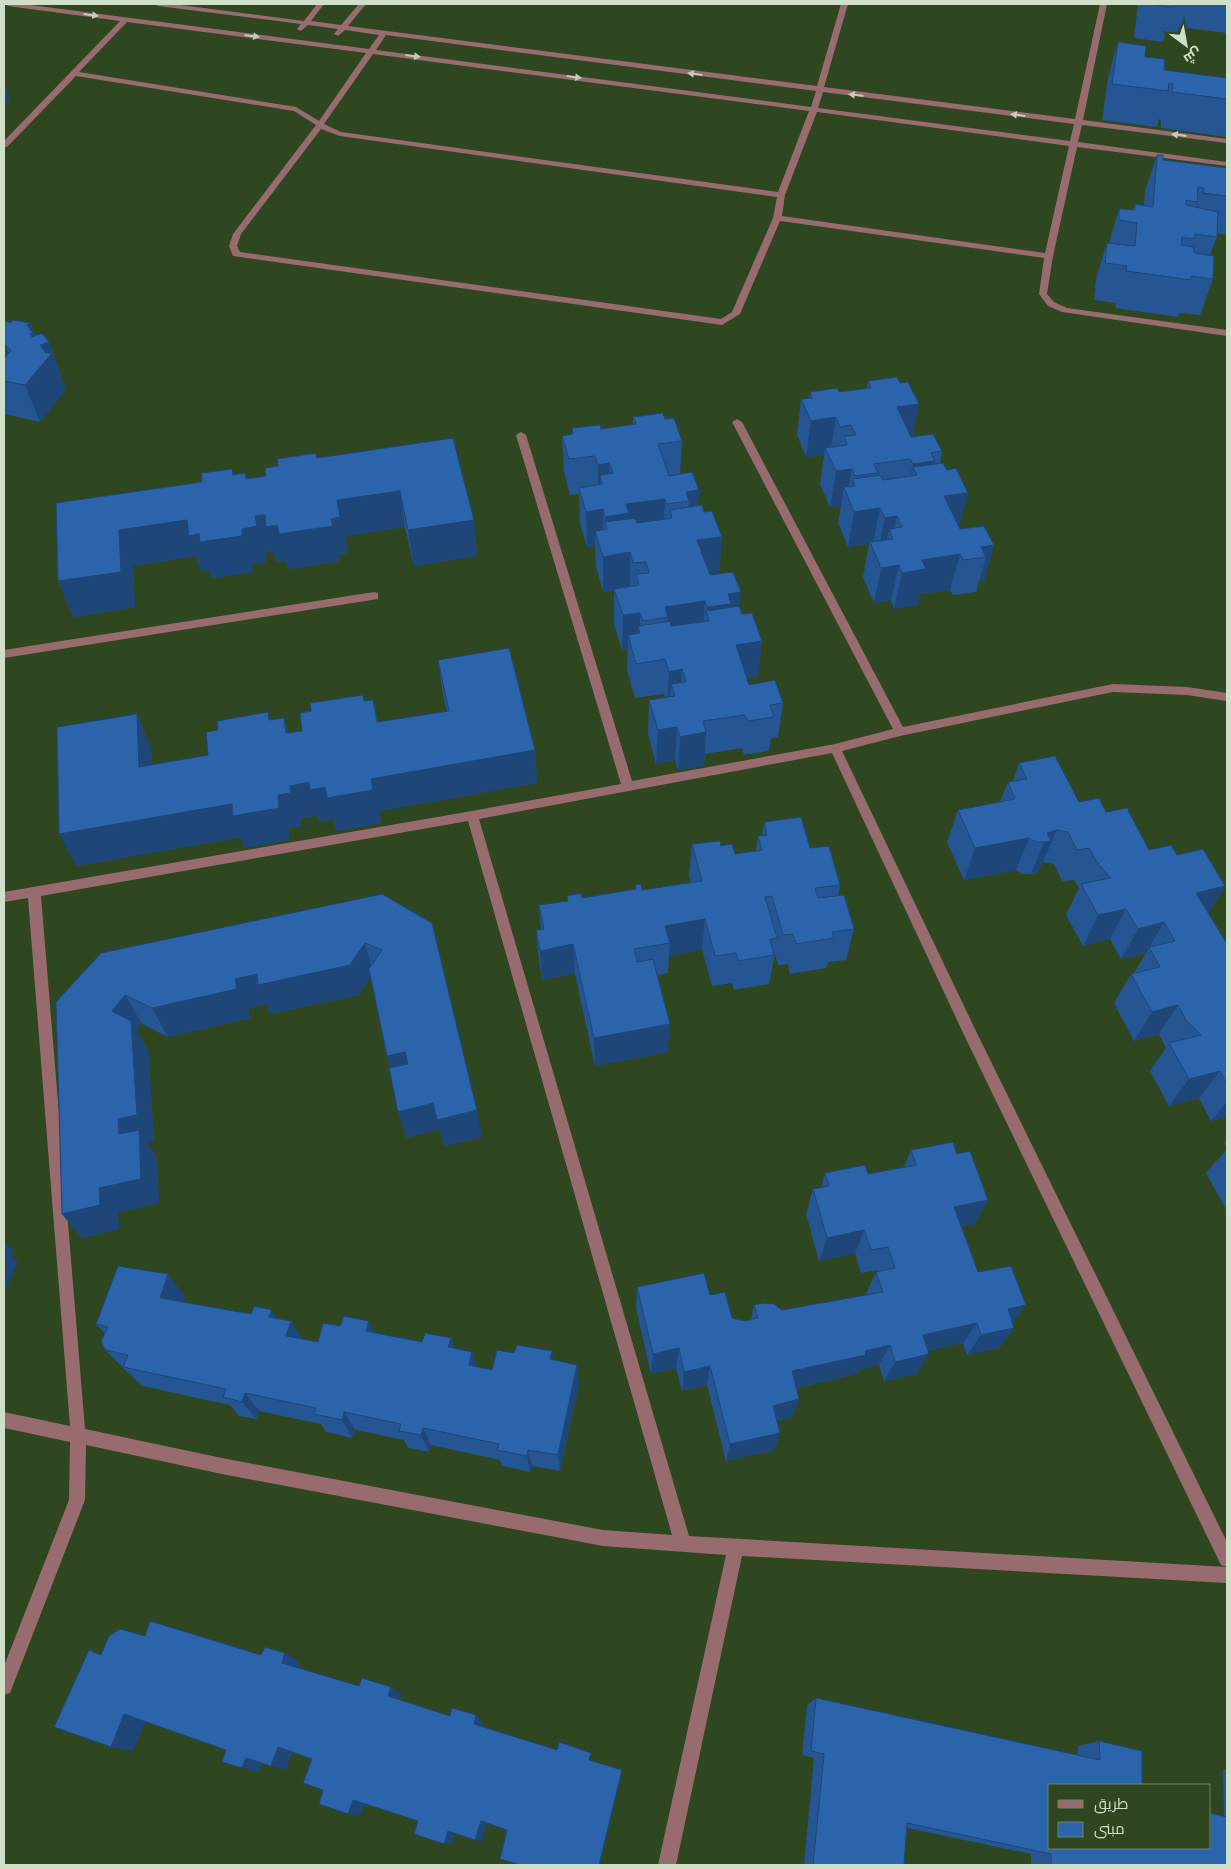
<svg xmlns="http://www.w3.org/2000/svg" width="1231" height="1869" viewBox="0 0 1231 1869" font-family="'Roboto Serif',Cairo,serif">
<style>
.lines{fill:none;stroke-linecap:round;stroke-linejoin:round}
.minor{fill:#986b6e;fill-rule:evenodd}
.wall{fill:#255693}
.shaded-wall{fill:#1e4678}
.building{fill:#2b64ab;stroke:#1e4678}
.oneway{fill:#c5c9b6}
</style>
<rect width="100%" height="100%" fill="#2e4720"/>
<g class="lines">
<path class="minor" d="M5,4H23L369,49L379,35L345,30L338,36L334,34L338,29L308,25L301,31L297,29L301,24L158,6L154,4H173L304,21L317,4H324L311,21L341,25L359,4H366L348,26L817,86L841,4H848L824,87L1075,119L1100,4H1107L1083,120L1227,139V143L1082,125L1078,142L1227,162V166L1077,147L1053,256L1047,294L1054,302L1067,308L1227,330V336L1062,312L1048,306L1039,294L1044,258L780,221L740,314L722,325L233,256L229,246L233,234L316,125L294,111L76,76L7,147H4V141L120,21L8,6ZM127,22L366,53L319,121L296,107L79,72ZM386,35L816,91L811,107L376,50ZM373,54L809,111L778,192L341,132L324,124ZM823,92L1074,124L1070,141L818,108ZM817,112L1069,146L1045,253L782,216L785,195ZM321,129L340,136L777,197L773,218L732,312L721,319L240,252L237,246L241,234Z
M737,419L742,422L903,727L1113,684L1187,687L1227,693V701L1187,695L1113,692L900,736L842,751L975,1029L1227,1542V1583L742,1556L676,1865H658L726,1555L603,1546L222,1474L86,1445L85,1500L10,1693L4,1695V1666L69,1500L70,1442L4,1428V1412L70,1426L28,898L4,902V892L472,811L621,784L516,435L521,432L526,435L632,781L835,744L893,729L732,422ZM832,753L965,1037L1221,1565L1227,1567L689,1536L479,819ZM468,821L672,1535L603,1530L222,1458L85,1429L41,896Z
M374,592L378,593V599L4,658V650Z"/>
</g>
<path class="wall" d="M1138,4H1227V33L1179,27L1176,37L1165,35L1163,42L1134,38Z
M1118,42L1145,57L1164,70L1227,78V137L1161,128V120L1159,119L1157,127L1102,120L1108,78Z
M1157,155L1163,160L1227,168V235L1217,233V237L1210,255L1213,279L1200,315L1179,313L1178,317L1115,308L1116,303L1094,300L1096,279L1107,243H1109L1119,209L1133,210L1135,204L1144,205L1145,191Z
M4,321L11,323H30L35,335L49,342L62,378V379L66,389L40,422L4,414Z
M868,381L913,437L942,451L940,464L947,470L968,493L959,526L960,529L994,545L984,581H979L976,592L953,595L950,590L920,594L918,605L894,609L891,600L874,603L863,577L869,544L848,547L838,523L841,506L830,507L820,484L824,455L806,457L797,435L801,399L809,398L810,392H839L867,388Z
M633,417L665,419L682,441L680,474L699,490L698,506L704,512L722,537L719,572L709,574L710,575L739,606L742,614L762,641L758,676L747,678L749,685L783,703L778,737L771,738L769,751L744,755L742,748L705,754L704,766L678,770L675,760L656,764L648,734L649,700L665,697L664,694L635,698L627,670L628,650H622L614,624V590L603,592L596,566L595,546L587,547L580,524L579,494L570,495L564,472L562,436L572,435V428L601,429L633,425Z
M317,458L474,520L477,556L414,566L405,527L345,536L348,553L339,554L340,561L288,569L286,561L276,562L273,551L265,552L266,562L252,564L253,572L211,578L209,570L201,571L196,556L133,566L135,607L73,617L58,581L202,482L245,473L247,479L266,476L278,466Z
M438,660L535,750L537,783L379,811L381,823L336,831L333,820L319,822L317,815L300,819L301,826L288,828L289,840L245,848L241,837L76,866L137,714L151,748L152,765L208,755L271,720L284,718L288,733L302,731L364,701L373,700L378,722L447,711L443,694Z
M1019,763L1079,802L1106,812L1149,850L1177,855L1225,886L1208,913L1227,944V1117L1211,1121L1199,1098L1169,1106L1150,1071L1166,1048L1159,1034L1134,1041L1114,1003L1131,974L1134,973L1146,953L1121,959L1110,939L1083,946L1066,915L1079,888L1074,880L1062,881L1054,864L1043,862L1042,863L1038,873L1031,874H1022L1016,870L964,880L947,842L958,810L1000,802L1008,782L1013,781Z
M764,822L810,848L840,885L838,896L854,929L846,960L828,962L826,968L790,974L788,964L778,965L775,954L769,984L734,990L732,983L712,986L702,949L669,956L668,973L658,975L668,1052L595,1066L575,974L542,980L539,961L536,930H541L539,905L567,901V896L582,898L635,889V885L642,890L691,882L689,876L692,844L721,846L735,854L756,851L758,836H762Z
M382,894L482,1137L444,1146L440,1129L406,1138L370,977L359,995L270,1014L266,1004L248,1008L250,1018L168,1037L142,1024L136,1030L148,1050L154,1141L147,1143L156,1156L159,1203L118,1212L119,1229L82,1238L62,1214L56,1002Z
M1227,1139V1149L1224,1143Z
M1227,1149V1211L1206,1173Z
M911,1150L957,1154L988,1200L974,1224L962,1226L978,1272L1012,1323L1014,1328L999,1348L967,1355L963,1343L928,1351L917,1374L884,1381L879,1365L859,1370L856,1374L796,1388L799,1399L792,1417L777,1421L780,1433L774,1450L726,1461L707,1385L682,1391L676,1368L651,1374L636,1308L637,1287L710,1295L732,1318L745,1321L751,1320L754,1305L782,1310L867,1295L866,1294L876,1272L878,1271V1270L861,1273L855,1253L819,1261L806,1214L813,1189L821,1188L825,1173L868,1174L904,1167Z
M185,1296L183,1302L291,1321L302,1339L318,1342L340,1326L369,1321L374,1333L422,1342L451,1338L454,1348L472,1352L477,1367L492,1370L553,1360L579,1384L560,1471L532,1466L530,1472L502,1466L500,1460L431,1445L429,1452L408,1448L404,1440L355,1430L352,1438L326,1432L321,1424L259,1411L257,1419L239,1416L230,1405L142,1386L105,1350V1334L96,1324Z
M816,1698L1078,1755V1746L1099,1741L1142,1751L1050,1785L1224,1816L1223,1770L1227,1769V1865H1031V1854L907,1828L904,1865H804L814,1758L802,1755L807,1705Z"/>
<path class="shaded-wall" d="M4,80L10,100L4,106Z
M30,323L44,360L40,345L49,342L66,389L40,422L25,385L27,325Z
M5,345L20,382L4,361V346Z
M919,404L912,440L897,407Z
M836,417L830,454L825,448L824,455L806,457L811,421Z
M935,461L926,497L913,467L906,500H905L913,464Z
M609,463V499L602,484L600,475V501H598V465Z
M852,469L847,495L844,487L841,506L830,507L836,471Z
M699,490L696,526L688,528L689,501L686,492Z
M400,491L405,527L345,536L348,553L339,554L340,561L288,569L286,561L276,562L273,551L265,552L266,562L252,564L253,572L211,578L209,570L201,571L196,556L133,566L135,607L73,617L58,581L119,530L187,520L242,529L255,516L265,515L277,525L331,519L337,500Z
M968,493L958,529L944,496Z
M665,499L663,535L607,529L605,523V517L626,504Z
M880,508L873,543L870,542L869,544L848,547L854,512Z
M603,509L604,545L595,531V546L587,547L586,512Z
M897,516L893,537L889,529L884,553L878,554L885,518Z
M474,520L477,556L414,566L408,530Z
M722,537L719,572L695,576L697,540Z
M994,545L984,581H979L986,557L981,547Z
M630,552V588L614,589V590L603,592V557Z
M960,554L950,590L920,594L918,605L894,609L902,573L922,560Z
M899,565L891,600L874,603L881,568Z
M741,592L737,627L709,621L707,613V607L728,594Z
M705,601L703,636L667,642L668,617L665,607Z
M640,613V632L638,626V648L628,635V650H622L623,615Z
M762,641L758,676L732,680L736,645Z
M682,669L680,704L675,696L671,684L670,705L667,706L669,672Z
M137,714L151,748L154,800L139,767Z
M284,718L294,751L286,733Z
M677,727L675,760L656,764L658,730Z
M706,732L704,766L678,770L680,737Z
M535,750L537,783L379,811L381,823L336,831L333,820L319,822L317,815L300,819L301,826L288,828L289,840L245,848L241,837L76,866L59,834L278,795L290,786L309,782L371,779Z
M1057,830L1038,873L1031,874L1044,842L1047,833Z
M1029,838L1016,870L964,880L975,848Z
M1225,886L1206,917L1196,893Z
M1126,909L1110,939L1083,946L1098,915Z
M705,919L702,949L669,956L670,943L665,926Z
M1164,922L1146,953L1121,959L1138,929Z
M365,943L373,973L359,995L270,1014L266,1004L248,1008L250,1018L168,1037L152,1008L235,979Z
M573,944L575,974L542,980L540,951Z
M125,995L142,1024L136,1030L148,1050L154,1141L147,1143L156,1156L159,1203L118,1212L119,1229L82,1238L62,1214L99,1188L119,1134L112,1011Z
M1178,1005L1159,1034L1134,1041L1152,1012Z
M670,1024L668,1052L595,1066L594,1038Z
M405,1052L412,1079L394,1084L387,1056Z
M1220,1071L1199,1098L1169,1106L1189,1079Z
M1227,1102V1117L1211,1121Z
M433,1103L477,1110L482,1137L444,1146L440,1129L406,1138L398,1112Z
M988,1200L974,1224L942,1230L954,1207Z
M864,1230L855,1253L819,1261L827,1238Z
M4,1241L13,1250L11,1255L18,1262L4,1294Z
M168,1274L185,1296L177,1319L160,1298Z
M1026,1305L1010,1326L1008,1309Z
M272,1310L285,1331L269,1317Z
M291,1321L304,1342L286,1336Z
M369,1321L378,1342L366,1331Z
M977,1323L963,1343L911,1355L923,1335Z
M1014,1328L999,1348L967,1355L981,1335Z
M451,1338L457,1358L448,1347Z
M890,1345L879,1365L859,1370L856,1374L785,1390L792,1371L865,1351Z
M679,1348L676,1368L651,1374L653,1354Z
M552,1351L554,1371L550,1359Z
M472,1352L478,1371L469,1365Z
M929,1354L917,1374L884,1381L895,1362Z
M577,1365L579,1384L560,1471L558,1455Z
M710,1366L707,1385L682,1391L684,1372Z
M245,1393L259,1411L257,1419L242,1402Z
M799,1399L792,1417L767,1423L773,1406Z
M344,1412L355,1430L352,1438L342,1420Z
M423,1428L431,1445L429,1452L421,1435Z
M780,1433L774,1450L726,1461L730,1444Z
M528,1450L532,1466L530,1472L527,1456Z
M285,1653L300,1662L297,1671L282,1663Z
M391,1687L401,1694L398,1703L388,1696Z
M124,1714L146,1720L133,1751L111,1747Z
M476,1715L482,1722L480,1730L474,1724Z
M278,1747L293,1752L286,1770L271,1766Z
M246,1758L262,1762L259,1772L242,1768Z
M622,1770L600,1865H599Z
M353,1800L365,1803L360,1816L348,1814Z
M481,1821L487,1822L482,1841L475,1840Z
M448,1831L455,1832L452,1844H444Z"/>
<path class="building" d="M1148,4H1174V7Z
M1118,42L1146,46L1145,57L1165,59L1164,70L1227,78V99L1172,92L1173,84L1169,83L1168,91L1112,84Z
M1157,155H1163V160L1227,168V196L1203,193L1204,188L1198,187L1197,202L1186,200V205L1218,212L1217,237L1195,234V239L1182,237L1181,245L1194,247V253L1214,256L1213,279L1191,276V280L1126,271L1127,266L1105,263L1107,243L1135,246L1137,223L1119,220V209L1135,210V204L1153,207Z
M13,320L30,323L27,325L33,333L30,334L32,337L42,333L49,342L40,345L46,353H52L25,385L4,381V359L11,350L5,345L4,346V321L11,323Z
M897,377L900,383L908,382L919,404L897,407L911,437L933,434L942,451L931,453L935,461L913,464L910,459L874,464L878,473L855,476L852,469L836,471L825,448L847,445L844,436L856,435L851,425L840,427L836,417L811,421L801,399L812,398L810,392L837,388L839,392L871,388L868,381Z
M663,413L665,419L674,418L682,441L658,444L669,476L692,472L699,490L686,492L689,501L666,504L665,499L626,504L629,513L605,517L603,509L586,512L579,488L602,484L600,475L613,473L609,463L598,465L595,456L569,459L562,436L573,434L572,428L600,425L601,429L636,424L633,417Z
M453,438L474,520L408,530L400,491L337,500L340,517L331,519L333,526L279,534L277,525L266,527L265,515L255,516L257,526L242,529V536L200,542L199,534L189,536L187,520L119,530L121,572L58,581L56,503L202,482L201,473L232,469L233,475L245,473L246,479L266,476L265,468L278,466L277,459L316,453L317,458Z
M943,463L947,470L956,468L968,493L944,496L960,529L984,526L994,545L981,547L986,557L963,560L960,554L922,560L926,569L902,573L899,565L881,568L870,542L893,539L889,529L902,527L897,516L885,518L880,508L854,512L844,487L855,486L852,479L880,475L883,480L917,475L913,467Z
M702,505L704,512L712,511L722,537L697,540L710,575L733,572L741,592L728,594L731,604L707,607L705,601L665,607L668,617L643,621L640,613L623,615L614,589L639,585L636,574L649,573L646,562L633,563L630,552L603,557L595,531L607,529L605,522L635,518L637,523L672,518L670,510Z
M739,606L742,614L752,613L762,641L736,645L749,685L775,680L783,703L770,705L774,717L748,721L745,715L703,721L706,732L680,737L677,727L658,730L649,700L675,696L671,684L686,682L682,669L669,672L665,659L636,664L628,635L640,633L638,626L670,621L671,626L709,621L706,611Z
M509,648L535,750L371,779L373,790L327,798L325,787L310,790L309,782L290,786L291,793L278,795L279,808L233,816L232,804L59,834L57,727L137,714L139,767L208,755L206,732L218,730L217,721L268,712L269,720L284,718L286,733L302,731L300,713L311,711L310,703L363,695L364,701L373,700L377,722L449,711L438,660Z
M1055,756L1079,802L1099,798L1106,812L1127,808L1149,850L1171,845L1177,855L1203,849L1225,886L1196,893L1227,944V1085L1220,1071L1189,1079L1169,1043L1201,1035L1186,1020L1178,1005L1152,1012L1131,974L1160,967L1149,947L1175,941L1164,922L1138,929L1126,909L1098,915L1081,884L1110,878L1097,862L1089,848L1077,850L1068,832L1057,830L1047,833L1051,841L1044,842H1036L1029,838L975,848L958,810L1015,799L1008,782L1027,779L1019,763Z
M801,817L810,848L829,846L840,885L815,888L818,898L844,895L854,929L832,932L834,938L796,944L793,934L783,935L772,896L765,897L777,938L770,939L774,955L738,961L736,953L715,956L705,919L665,926L670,943L634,949L637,962L653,959L670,1024L594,1038L573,944L540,951L536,930L544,929L539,905L568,901L567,896L581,893L582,898L636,889L635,885L641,884L642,890L702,881L692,844L720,841L721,846L732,844L735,854L762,850L758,836L767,835L764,822Z
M382,894L432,923L477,1110L437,1120L433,1103L398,1112L389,1068L408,1064L405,1052L387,1056L369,969L382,950L365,943L350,965L258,985L257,974L235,979L237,989L152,1008L125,995L112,1011L131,1021L137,1115L118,1119L119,1134L139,1130L141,1179L99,1188L100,1205L62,1214L56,1002L101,953Z
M953,1142L957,1154L970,1151L988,1200L954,1207L978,1272L1011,1266L1026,1305L1008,1309L1014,1328L981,1335L977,1323L923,1335L929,1354L895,1362L890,1345L865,1351L866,1355L792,1371L799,1399L773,1406L780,1433L730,1444L710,1366L684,1372L679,1348L653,1354L637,1287L704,1273L710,1295L725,1292L732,1318L745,1321L758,1318L754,1305L763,1303L774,1304L782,1310L883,1292L876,1272L895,1268L888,1247L871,1250L864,1230L827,1238L813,1189L829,1186L825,1173L865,1165L868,1174L916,1165L911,1150Z
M118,1266L168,1274L160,1298L251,1314L254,1306L272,1310L269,1317L291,1321L286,1336L318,1342L323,1323L340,1326L344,1316L369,1321L366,1331L422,1342L425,1333L451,1338L448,1347L472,1352L469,1365L492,1370L497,1350L514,1353L517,1345L552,1351L550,1359L577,1365L558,1455L528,1450L527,1456L497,1450L499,1444L423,1428L421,1435L399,1431L401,1424L344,1412L342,1420L314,1414L316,1408L245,1393L242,1402L223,1397L226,1389L123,1367L128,1355L105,1350L101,1341L108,1327L96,1324Z
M150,1621L261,1655L265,1647L285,1653L282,1663L359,1686L362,1678L391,1687L388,1696L450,1716L452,1708L476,1715L474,1724L557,1750L559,1742L591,1753L589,1760L622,1770L599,1865H520L500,1859L507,1830L481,1821L475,1840L448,1831L444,1844L414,1834L418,1821L353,1800L348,1814L319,1804L323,1790L303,1783L312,1759L278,1747L271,1766L246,1758L242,1768L222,1762L226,1750L124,1714L111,1747L54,1727L89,1650L101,1655L109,1636L120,1629L145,1636Z
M816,1698L1100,1760L1099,1741L1142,1751V1785H1050V1848H1210V1813L1227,1817V1865H1051V1854L907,1823L904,1865H813L824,1754L811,1751Z"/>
<defs><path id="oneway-solid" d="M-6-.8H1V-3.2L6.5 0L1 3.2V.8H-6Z" transform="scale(1.25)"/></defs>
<g class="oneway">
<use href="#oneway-solid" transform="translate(91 15) rotate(7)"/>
<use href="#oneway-solid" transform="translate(252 36) rotate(7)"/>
<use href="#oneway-solid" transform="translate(413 56) rotate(7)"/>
<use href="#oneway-solid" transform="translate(695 74) rotate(-173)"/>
<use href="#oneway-solid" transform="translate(574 77) rotate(7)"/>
<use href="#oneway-solid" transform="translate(856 95) rotate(-173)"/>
<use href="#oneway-solid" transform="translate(1018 115) rotate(-173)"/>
<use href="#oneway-solid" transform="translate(1179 135) rotate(-173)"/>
</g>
<rect width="1231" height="1869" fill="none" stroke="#d0e0c8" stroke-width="10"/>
<rect x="1048" y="1784" width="162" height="65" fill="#2e4720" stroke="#6f8463"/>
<rect x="1058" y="1800" width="25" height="8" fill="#986b6e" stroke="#6f8463"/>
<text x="1094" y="1809" font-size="15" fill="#d0e0c8">طريق</text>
<rect x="1058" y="1822" width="25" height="15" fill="#2b64ab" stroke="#6f8463"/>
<text x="1094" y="1834" font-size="15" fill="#d0e0c8">مبنى</text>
<g transform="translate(1186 45) rotate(148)" stroke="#2e4720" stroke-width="4" paint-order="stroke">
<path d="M0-4L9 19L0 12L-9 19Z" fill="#d0e0c8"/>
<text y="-8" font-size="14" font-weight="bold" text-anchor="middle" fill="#d0e0c8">ش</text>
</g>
</svg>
